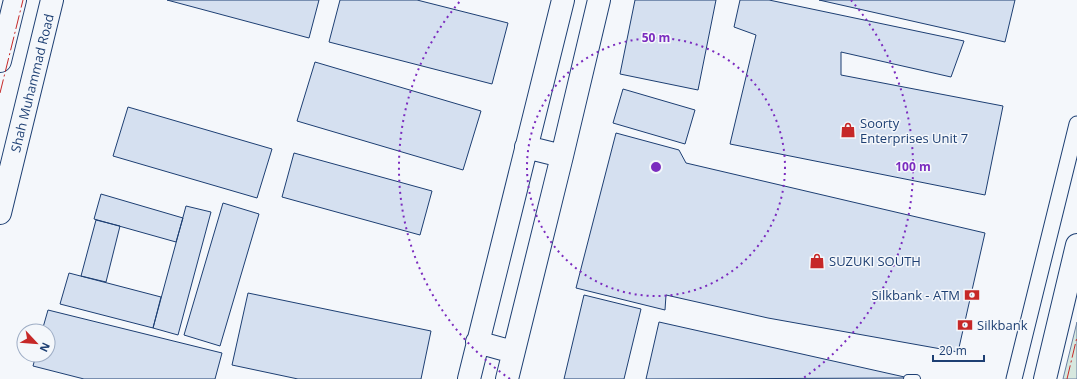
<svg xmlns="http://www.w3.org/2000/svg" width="1077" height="379" viewBox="0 0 1077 379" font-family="'Open Sans',sans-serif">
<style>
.green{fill:#d7e8df;stroke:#687fa3}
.building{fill:#d5e0f0;stroke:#1d3f73}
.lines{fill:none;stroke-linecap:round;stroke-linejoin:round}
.lane-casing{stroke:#1d3f73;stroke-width:10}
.street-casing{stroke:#1d3f73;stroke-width:17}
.secondary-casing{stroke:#1d3f73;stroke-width:24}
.primary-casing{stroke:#1d3f73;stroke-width:24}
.lane{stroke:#f4f7fb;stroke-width:8}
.street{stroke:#f4f7fb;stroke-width:15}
.secondary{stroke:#f4f7fb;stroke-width:22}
.primary{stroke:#f4f7fb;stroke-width:22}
.power{stroke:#c62828;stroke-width:1;stroke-dasharray:14 3 2 3;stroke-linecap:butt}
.ring{fill:none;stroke:#7b2cbf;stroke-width:2;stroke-dasharray:2 4}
.labels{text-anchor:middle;stroke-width:3;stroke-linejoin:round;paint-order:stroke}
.street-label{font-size:13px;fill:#1d3f73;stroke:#f4f7fb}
.poi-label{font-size:13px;fill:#1d3f73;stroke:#f4f7fb;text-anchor:start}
.centre{fill:#7b2cbf;stroke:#f4f7fb;stroke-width:2}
.ring-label{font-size:12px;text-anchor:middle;font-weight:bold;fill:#7b2cbf;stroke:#f4f7fb;stroke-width:3;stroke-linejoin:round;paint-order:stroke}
</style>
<rect width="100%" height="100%" fill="#f4f7fb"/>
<path class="green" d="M1077,322V379H1063Z"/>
<path class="building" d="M167,0H319L309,38Z
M340,0H417L508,23L492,84L329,42Z
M635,0H716L698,90L620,74Z
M740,0H769L964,41L951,77L841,52V75L1003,106L985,195L730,144L756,35L734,27Z
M819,0H1015L1005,42Z
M315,62L481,111L463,170L297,121Z
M623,89L695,110L685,144L613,123Z
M128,107L272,149L257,198L113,156Z
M616,133L679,150L686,163L985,233L958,352L768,318L666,295L665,310L576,288Z
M294,153L432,191L420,235L282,197Z
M101,194L183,218L176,242L94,219Z
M223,203L259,214L220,346L184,335Z
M186,206L211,212L178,335L153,328Z
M96,220L120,226L106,282L81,276Z
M69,273L161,297L153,328L60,304Z
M248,293L431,331L421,379H298L232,365Z
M584,295L641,309L624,379H564Z
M48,310L222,353L215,379H84L33,366L36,355H48V331H42Z
M659,322L909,378L646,379Z"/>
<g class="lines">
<g class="lane-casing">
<path id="lane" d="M908,379H916"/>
</g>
<g class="street-casing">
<path id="street" d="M1014,379L1077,124"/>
</g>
<g class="secondary-casing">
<path id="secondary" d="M0,61L15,0
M526,147L562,156
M0,213L52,0
M477,342L513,352
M469,379L563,0
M507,379L562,156L599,0"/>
</g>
<g class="primary-casing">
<path id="primary" d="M1045,379L1077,245"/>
</g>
<use href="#lane" class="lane"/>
<use href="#street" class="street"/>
<use href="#secondary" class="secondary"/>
<use href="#primary" class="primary"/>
<path class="power" d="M0,93L23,0
M1067,379L1077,337"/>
</g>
<g class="ring">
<circle cx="656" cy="167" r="129"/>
<path d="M510 379A257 257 0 0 1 461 0M851 0A257 257 0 0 1 802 379"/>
</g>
<defs>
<g id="shop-bare" transform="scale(1.2)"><path d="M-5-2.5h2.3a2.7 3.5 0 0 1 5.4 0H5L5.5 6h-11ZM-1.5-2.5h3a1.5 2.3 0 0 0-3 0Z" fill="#c62828" stroke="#f4f7fb" stroke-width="2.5" paint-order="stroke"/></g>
<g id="bank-bare" transform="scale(1.2)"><path d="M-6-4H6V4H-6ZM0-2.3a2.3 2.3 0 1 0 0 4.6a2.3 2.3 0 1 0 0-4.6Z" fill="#c62828" stroke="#f4f7fb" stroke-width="2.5" paint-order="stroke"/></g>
</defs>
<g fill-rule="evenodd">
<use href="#shop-bare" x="848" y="130"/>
<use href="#shop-bare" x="817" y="261"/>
<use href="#bank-bare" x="972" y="295"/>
<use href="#bank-bare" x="965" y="325"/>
</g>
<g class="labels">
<g class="street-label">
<text transform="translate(32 83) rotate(-76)" y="5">Shah Muhammad Road</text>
</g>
<g class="poi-label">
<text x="860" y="128">Soorty<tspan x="860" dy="15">Enterprises Unit 7</tspan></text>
<text x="829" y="266">SUZUKI SOUTH</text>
<text x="960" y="300" text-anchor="end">Silkbank - ATM</text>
<text x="977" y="330">Silkbank</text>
</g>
</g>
<circle cx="656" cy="167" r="6" class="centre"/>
<g class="ring-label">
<text x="656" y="42">50 m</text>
<text x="913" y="171">100 m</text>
</g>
<g transform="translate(36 343) rotate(116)"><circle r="19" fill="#f4f7fb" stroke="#9eadc5"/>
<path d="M0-3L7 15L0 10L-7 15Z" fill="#c62828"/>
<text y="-6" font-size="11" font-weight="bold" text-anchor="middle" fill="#1d3f73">N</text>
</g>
<path d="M933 355v6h51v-6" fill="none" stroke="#1d3f73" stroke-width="2"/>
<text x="939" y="355" font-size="12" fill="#1d3f73" stroke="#f4f7fb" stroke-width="3" paint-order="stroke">20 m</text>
</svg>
